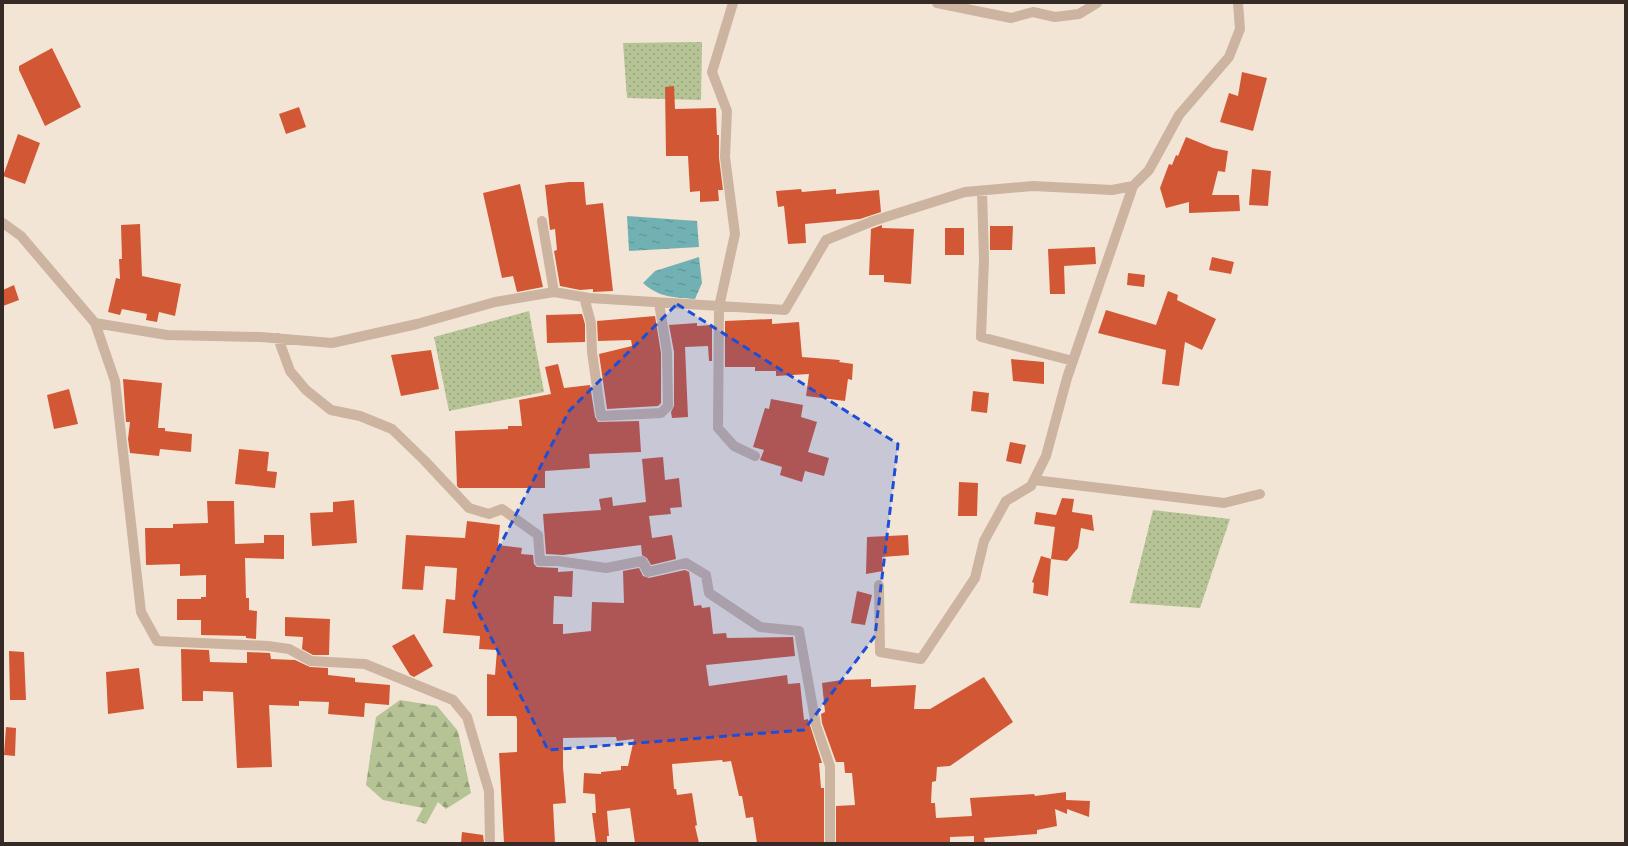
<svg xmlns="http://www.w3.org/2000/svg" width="1628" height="846" viewBox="0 0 1628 846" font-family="'PT Sans Narrow',sans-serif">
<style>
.grass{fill:url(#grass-dots)}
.forest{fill:url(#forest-firs)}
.water{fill:url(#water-ripples)}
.building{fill:#d25835}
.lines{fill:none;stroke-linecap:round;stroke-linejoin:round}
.minor{stroke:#ccb4a1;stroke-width:10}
.marked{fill:#1d4ed8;fill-opacity:0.2;stroke:#1d4ed8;stroke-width:3;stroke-dasharray:8 5;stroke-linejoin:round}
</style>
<defs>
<pattern id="grass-dots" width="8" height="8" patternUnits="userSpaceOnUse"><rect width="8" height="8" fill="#b5c395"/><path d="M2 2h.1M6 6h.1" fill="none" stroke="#949f79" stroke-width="1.8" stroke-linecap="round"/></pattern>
<pattern id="forest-firs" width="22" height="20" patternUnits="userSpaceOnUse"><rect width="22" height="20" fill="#b5c395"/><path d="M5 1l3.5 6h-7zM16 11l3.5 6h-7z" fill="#949f79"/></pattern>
<pattern id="water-ripples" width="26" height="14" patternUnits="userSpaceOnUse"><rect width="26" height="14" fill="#72b1b3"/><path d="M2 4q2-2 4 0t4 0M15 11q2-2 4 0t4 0" fill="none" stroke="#5e9091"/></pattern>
</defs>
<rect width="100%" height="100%" fill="#f3e5d6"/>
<path class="grass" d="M702,42L701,100L627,98L623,43Z
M529,311L544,392L449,411L434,337Z
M1153,510L1230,519L1200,608L1130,603Z"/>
<path class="forest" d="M400,700L437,706L458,731L471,793L446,809L438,802L426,824L416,821L423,808L383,800L366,785L376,717Z"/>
<path class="water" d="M627,216L697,221L699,247L629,251Z
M699,257L702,283L695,299C673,297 660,298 643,283L655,271Z"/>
<path class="building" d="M52,48L81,107L45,126L19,70V66Z
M1242,72L1267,78L1253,131L1220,122L1229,93L1238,96Z
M674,86L675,109L716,108L717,135H719V158L723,190H718L719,201L700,202V191L690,192L688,156H666L665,87Z
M299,107L306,127L286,134L279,114Z
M18,134L40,143L25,184L3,176Z
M1186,137L1213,148L1228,151L1225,172L1218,171L1212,195H1239L1240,211L1189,213V202L1166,208L1160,188L1169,164L1172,165L1176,155L1178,156Z
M1252,169L1271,171L1268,206L1249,205Z
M569,182H584L586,205L603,203L613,291L593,292V289L580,290L560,286L554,251L557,250L555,229L550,230L545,185Z
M520,184L543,287L517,292L513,276L502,278L483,193Z
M801,189L802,192L836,189V194L879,190L881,212L860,219L805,224L806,243L788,244L784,206L778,207L776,191Z
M140,224L142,276L181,284L175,316L159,312L157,322L146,320L147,314L122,309L120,315L108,312L116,278L120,279L119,259H122L121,225Z
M882,225V228L914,229L911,284L884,282V275H869L871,229Z
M990,226H1013L1012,250H990Z
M945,228H964V255H945Z
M1095,247L1096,264L1064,266L1065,294H1050L1048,249Z
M1212,257L1234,262L1231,274L1209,270Z
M1128,273L1145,275L1144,287L1127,285Z
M14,285L19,300L3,306V290Z
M1168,291L1178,295L1177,300L1216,319L1202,350L1185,342L1179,386L1162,384L1166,350L1098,333L1106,310L1156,325Z
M582,314L585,324V342L547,343L546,315Z
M655,316L661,353V403L658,406L607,409L599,354L632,346L631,340L598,341L597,321Z
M772,319V324L799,322L802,357L840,360L839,362L853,364L852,380L848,379L845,401L806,396L809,374L776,376V371H755V367H725V321Z
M697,323V326L712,325V361H709L708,346L685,347L688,417L672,418L671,412L674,406V352L669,325Z
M431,350L439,389L401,396L391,355Z
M1011,359L1044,362V384L1013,381Z
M558,364L564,388L590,385L595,417L598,422L639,421L641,452L589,454L590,468L545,471V488H459L457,486L455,431L508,429V426H522L519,400L551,394L545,367Z
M123,379L162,383L158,428H165V431L192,434L191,452L160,449L159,456L130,453L128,439L130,422H126Z
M69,389L78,424L54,429L47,395Z
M973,391L989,393L987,413L971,411Z
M771,399L803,405L801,417L817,422L808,452L829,458L824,476L805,471L802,482L780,475L782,467L760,460L764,450L753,447L765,408L769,409Z
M1010,442L1026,445L1021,464L1006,461Z
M239,449L269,452L267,471L277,472L275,488L235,484Z
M663,457L665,480L679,478L682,507L670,508L671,514L649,516L652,538L672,535L676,559L651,565L647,558L642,555L641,545L563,555L546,554L543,514L601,510L599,499L612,497L613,506L646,502L642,459Z
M959,482L978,483L977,516H958Z
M1062,498L1074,499L1072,512L1092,515L1094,531L1081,528L1078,548L1067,561L1051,559L1055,527L1034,524L1036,512L1056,515Z
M354,500L357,543L312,546L310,513L333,512V502Z
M207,501H234L235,544L264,543V535H284V559L245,558L246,598H249V610L257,611L256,639L246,638V636L201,635V620H177V599H201V597H206V575L180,576V564L146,565L145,528H173V524L208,523Z
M467,521L500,525L498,545L522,548L521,554L533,555L534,564L537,567L558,568V572L573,571L572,597L554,596L553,624H563V634L591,631L592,602L624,603L623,571L639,568L643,576L649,578L685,570L689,572L694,606L701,605L702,608L710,607L713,634L726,633L727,638L793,637L795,656L706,665L709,686L787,675L788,684L800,683L804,720L808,719L822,763H819L821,788H824V843H757L753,817L746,818L742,796H739L731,761L723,762L722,760L672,764L674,789H676L677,795L692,793L697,825L695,826L699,843H635L630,808L607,811L609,836H607V843H596L592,813H596L595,794L583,793L584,773L601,774V772L621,770V766H628L634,739L617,741L616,737L563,738V767L566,803L553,804L555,843H504L499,753L517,752V719L516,716H487V674L495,675L497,650L479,649L480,636L443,633L446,599L455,600L457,568L425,566L423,590L402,589L406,535L465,538Z
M908,535L909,555L882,557L883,571L866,574L867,537Z
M1041,556L1051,559L1048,596L1033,593L1034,583L1032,582Z
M857,591L872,595L865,625L851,623Z
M285,617L330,619L329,655H313L302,649L303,637L285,636Z
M414,634L433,666L414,677L410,675L392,646Z
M181,649L209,650L210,662L247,663V652L270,653L271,659L295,660L310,667L328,668V675L355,678V682L390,685L389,705L365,703L364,717L328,714L329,702L299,701V706L269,705L272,767L237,768L233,692L203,691V701H182Z
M9,651L24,652L26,700H10Z
M139,668L144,709L108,714L106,672Z
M984,677L1013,722L950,766L937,767L936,781L932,782L931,803H935L936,818L972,816L970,798L1034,794L1035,796L1066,792V800L1090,801L1089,817L1067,809V814L1055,809L1057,826L1037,830V834L984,838L985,843H974V836L950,837V843H836V806L855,805L852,773H845L844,762H836L822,723L821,714L825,712L822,683L842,680L871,679V687L916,685L914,709H930Z
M6,727L16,728L15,756L4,755Z
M462,832L483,835L484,843H461Z"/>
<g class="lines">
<path class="minor" d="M733,3L712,72L727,111L725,157L735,234L719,307L718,428L734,446L755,456
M937,3L1011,18L1033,12L1055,17L1079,14L1097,3
M982,191L984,259L981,337L1073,361
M542,221L554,292
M3,223L21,236L95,323L115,381L141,612L157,641L268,646L289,649L311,661L365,664L453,700L467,717L489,791L490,843
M584,297L591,323L592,352L601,416L661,413L668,406L667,352L659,303
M95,323L167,335L261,337L332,343L417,324L495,302L554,292L589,298L785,310L826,240L873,221L965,192L1033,186L1112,190L1133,186L1149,170L1179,115L1229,57L1240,29L1238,3
M278,338L290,371L306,390L331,410L360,416L392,429L424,460L469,508L489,514L502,509L538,535L540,561H558L606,568L642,561L648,572L686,563L706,575L709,593L760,627L799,631L816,725L830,766V843
M1034,480L1224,503L1260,494
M879,585L880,652L921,659L975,578L984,541L1006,501L1031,486L1046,456L1067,378L1133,186"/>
</g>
<path class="marked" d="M677,304L898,444L875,636L804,730L548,750L472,600L569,411Z"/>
<rect width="1628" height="846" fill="none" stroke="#352a25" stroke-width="8"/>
</svg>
